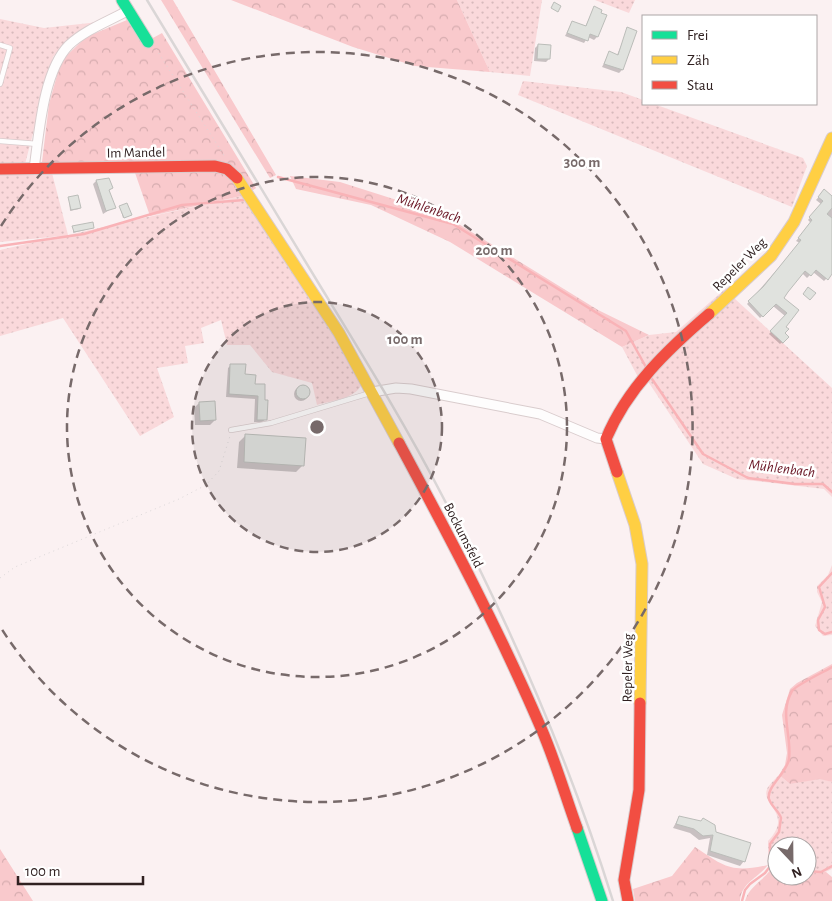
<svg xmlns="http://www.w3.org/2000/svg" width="832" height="901" viewBox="0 0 832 901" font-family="'Alegreya Sans',sans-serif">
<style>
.green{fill:url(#green-dots)}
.forest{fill:url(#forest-crowns)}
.shadow{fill:#0003}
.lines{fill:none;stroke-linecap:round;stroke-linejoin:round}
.stream{stroke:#f9b3b7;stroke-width:2.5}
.building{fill:#e0e2de;stroke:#bbbdb9}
.lane-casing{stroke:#d9cccd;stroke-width:6}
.street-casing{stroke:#d9cccd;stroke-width:11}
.fast-casing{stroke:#d9cccd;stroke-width:13}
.slow-casing{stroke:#d9cccd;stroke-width:13}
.jam-casing{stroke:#d9cccd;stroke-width:13}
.path{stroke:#dcd8d9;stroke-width:1;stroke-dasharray:1 4;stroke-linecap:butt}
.lane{stroke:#fefdfd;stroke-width:4.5}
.street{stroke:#fefdfd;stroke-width:9}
.fast{stroke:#16e098;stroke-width:11}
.slow{stroke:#ffcf43;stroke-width:11}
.jam{stroke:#f24e42;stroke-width:11}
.rail{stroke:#dad6d6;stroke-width:2.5}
.ring{fill:none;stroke:#776a6a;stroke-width:2.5;stroke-dasharray:9 6}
.labels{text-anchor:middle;stroke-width:5;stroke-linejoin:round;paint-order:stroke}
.street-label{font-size:14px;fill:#302121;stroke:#fff}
.water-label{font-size:15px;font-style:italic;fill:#691524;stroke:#fff}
.centre{fill:#776a6a;stroke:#fff;stroke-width:2.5}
.ring-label{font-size:15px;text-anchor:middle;font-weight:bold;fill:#776a6a;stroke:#fff;stroke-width:5;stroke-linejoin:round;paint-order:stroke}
</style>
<defs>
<pattern id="green-dots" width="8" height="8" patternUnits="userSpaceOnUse" patternTransform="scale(1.25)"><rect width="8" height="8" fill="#fad9db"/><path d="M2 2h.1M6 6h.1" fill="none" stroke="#d7babc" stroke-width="1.8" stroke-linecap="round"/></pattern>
<pattern id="forest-crowns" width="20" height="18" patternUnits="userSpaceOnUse" patternTransform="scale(1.25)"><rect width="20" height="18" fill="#f9c9cc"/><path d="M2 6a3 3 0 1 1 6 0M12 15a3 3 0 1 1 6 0" fill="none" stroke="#d6acaf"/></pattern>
</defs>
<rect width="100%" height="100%" fill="#fbf1f2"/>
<path class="green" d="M457,0H542L530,76L490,72Z
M595,0H635L629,13Z
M0,19L44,28L99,22L82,29L66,41L53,57L25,164H0Z
M523,81L621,92L643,100V104H654L803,158L807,166L792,207L518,95Z
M0,172L52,173L68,235L246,195L363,381C358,399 333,400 317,405L312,383L272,372L250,345H227L221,320L201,328L204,343L185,346L188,363L157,368L174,417L140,436L63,318L0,336V250L61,236L0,242Z
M726,288L729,292L647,365L652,374L669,353L734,298L832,388V497L824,489L737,479L703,464L647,380L638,377L622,347L649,335L676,332Z
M832,565V635L823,636L815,626L822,602L817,592V586L828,575Z
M779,775L790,784L820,778L832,782V869L821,874L807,873V846H777V862L774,861L773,866L768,865V841C795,812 758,806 768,787C771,783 775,779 779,775Z"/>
<path class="forest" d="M161,0H173L276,175L270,178Z
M231,0H457L490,72L415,66L353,47Z
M127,20L142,44L162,33L256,188L246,195L150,216L133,167L85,162H42L49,104L61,61L86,37Z
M290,176L340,182L444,215L598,310L649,335L622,347L450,242L371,205L296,189Z
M832,664V782L820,779L790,784L779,775L785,765L787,753L782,715L790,689L797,683Z
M695,847C725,867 731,873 768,865C758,878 741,883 740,901H635L633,889L672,876Z
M0,849L33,901H0Z
M774,861L777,862V876H807V873L826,872L832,877V901H745C750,883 771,878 774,861Z"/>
<path class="shadow" d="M594,8L599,14L597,37L594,40L588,37L584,43L565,36L572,22L585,27Z
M628,29L635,31L622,70L619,73L602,67L609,53L617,55Z
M538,45L549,59L546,62L534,61L535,48Z
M108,179L112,188L108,191L114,207L103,214L93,184L96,181Z
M824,191L832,197V273L824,281L813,272L807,278L802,273L782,298L797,311L784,327L783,333L787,337L780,344L769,334L785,316L773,306L760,318L747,304L800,243L796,241L811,223L808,220L821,204L816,200Z
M69,198L80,208L79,209L70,211Z
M120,207L129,216L123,218Z
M73,227L93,228L73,233Z
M231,365L254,385H264L266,419L262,422H254L255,399L226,397L228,368Z
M294 394a7 7 0 1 1 14 0a7 7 0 1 1-14 0Z
M199,403L215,420L210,425H195L194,408Z
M246,435L303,465L296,472L237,468L239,442Z
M679,817L700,823L715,833L744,861L740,866L707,855L710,838L699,840L690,833L673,828Z"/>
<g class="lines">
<path class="stream" d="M278,177L453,224L626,331L647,369
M0,246L84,234L182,205L244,200
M652,379L703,454L748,478L795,484H823L832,492
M832,573L819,587L825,607L818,620L819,630L825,634L832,632
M807,871L821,872L832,866
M742,901L745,890L750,884L765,873L771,865L770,844L779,832L781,818C779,811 771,806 769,799C766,787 787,773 789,759C792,735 779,713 792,691C796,685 824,672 832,667"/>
</g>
<path class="building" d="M554,2L561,6L558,12L551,8Z
M594,6L602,10L601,13L607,15L598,37L590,34L588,41L567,33L572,21L586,26Z
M627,27L637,31L623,70L604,64L609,51L618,55Z
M538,44L551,45L550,59H537Z
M109,178L113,188L109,190L116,208L106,211L96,180Z
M824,189L832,196V208L827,214L832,218V274L828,280L816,270L811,276L805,271L788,292L784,298L799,310L786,327L789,329L785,333L789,337L783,343L770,331L787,313L776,304L763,317L748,301L763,287L801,240L798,238L812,220L809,217L823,201L818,197Z
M78,195L81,208L71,210L68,197Z
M127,203L132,215L124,218L119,206Z
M93,222L94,228L74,232L72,226Z
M808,287L816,293L810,300L803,294Z
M230,364H246L245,374L256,375L255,384H265V400H268L267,420H257L258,396L229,394Z
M296 392a7 7 0 1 1 14 0a7 7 0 1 1-14 0Z
M215,401L216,420L200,421L199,402Z
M245,434L306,438L304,466L244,462Z
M679,816L701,821L703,818L715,825L716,832L751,843L745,862L710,851L713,835L703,836L694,829L676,824Z"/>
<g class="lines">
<g class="lane-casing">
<path id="lane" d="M0,45L10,48L0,84
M0,141L38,144
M231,430L271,423L370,393"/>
</g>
<g class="street-casing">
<path id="street" d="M34,169C39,134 43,71 69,45C85,30 109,21 129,10
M372,392L396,388L411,389L540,414L597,438L606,439"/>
</g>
<g class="fast-casing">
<path id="fast" d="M122,0L148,42
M577,828L602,901"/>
</g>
<g class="slow-casing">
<path id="slow" d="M237,178L339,333L399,443
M709,314L771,256L794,222L832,138
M617,472L635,525L642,564L640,703"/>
</g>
<g class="jam-casing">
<path id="jam" d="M0,169L215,166L227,169L237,178
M399,443C449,536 499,630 541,728C555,760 565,795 577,828
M617,472L606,439C627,388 668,349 709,314
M628,901L624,880L639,790L640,703"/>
</g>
<path class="path" d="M156,49L225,157
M0,578L15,567L179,499L206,485L219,471L230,436"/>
<use href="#lane" class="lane"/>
<use href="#street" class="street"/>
<use href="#fast" class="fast"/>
<use href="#slow" class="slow"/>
<use href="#jam" class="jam"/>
<path class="rail" d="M147,0C205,95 262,190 319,284C363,356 407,427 445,501C512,629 570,763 613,901"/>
</g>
<circle cx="317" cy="427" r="125" fill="#776a6a" fill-opacity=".12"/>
<g class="ring">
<circle cx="317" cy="427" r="125"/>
<circle cx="317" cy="427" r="250"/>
<path d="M1 226A375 375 0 1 1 1 628"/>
</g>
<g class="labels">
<g class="street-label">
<text transform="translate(136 152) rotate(-1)" y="5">Im Mandel</text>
<text transform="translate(739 264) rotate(-45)" y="5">Repeler Weg</text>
<text transform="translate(464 535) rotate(63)" y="5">Bockumsfeld</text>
<text transform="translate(627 668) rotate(-89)" y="5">Repeler Weg</text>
</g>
<g class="water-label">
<text transform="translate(429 208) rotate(18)" y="5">Mühlenbach</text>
<text transform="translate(782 468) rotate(7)" y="5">Mühlenbach</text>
</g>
</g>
<circle cx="317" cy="427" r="8" class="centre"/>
<g class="ring-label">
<text x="582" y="167">300 m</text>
<text x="494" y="255">200 m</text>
<text x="405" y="344">100 m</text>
</g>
<rect x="642" y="15" width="175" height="90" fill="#ffffff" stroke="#aca6a6"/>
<rect x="652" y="31" width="25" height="8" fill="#16e098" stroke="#aca6a6"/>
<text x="687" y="40" font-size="15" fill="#302121">Frei</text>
<rect x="652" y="56" width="25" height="8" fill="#ffcf43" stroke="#aca6a6"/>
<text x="687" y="65" font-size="15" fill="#302121">Zäh</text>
<rect x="652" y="81" width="25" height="8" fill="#f24e42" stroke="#aca6a6"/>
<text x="687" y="90" font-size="15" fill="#302121">Stau</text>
<g transform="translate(792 861) rotate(158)"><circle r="24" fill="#ffffff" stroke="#aca6a6"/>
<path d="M0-4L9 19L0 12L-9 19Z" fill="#776a6a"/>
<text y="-8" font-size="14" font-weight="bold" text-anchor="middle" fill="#302121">N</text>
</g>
<path d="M18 876v8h125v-8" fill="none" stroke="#302121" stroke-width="2.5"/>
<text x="25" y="876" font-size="15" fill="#302121" stroke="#ffffff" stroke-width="4" paint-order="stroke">100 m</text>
</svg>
